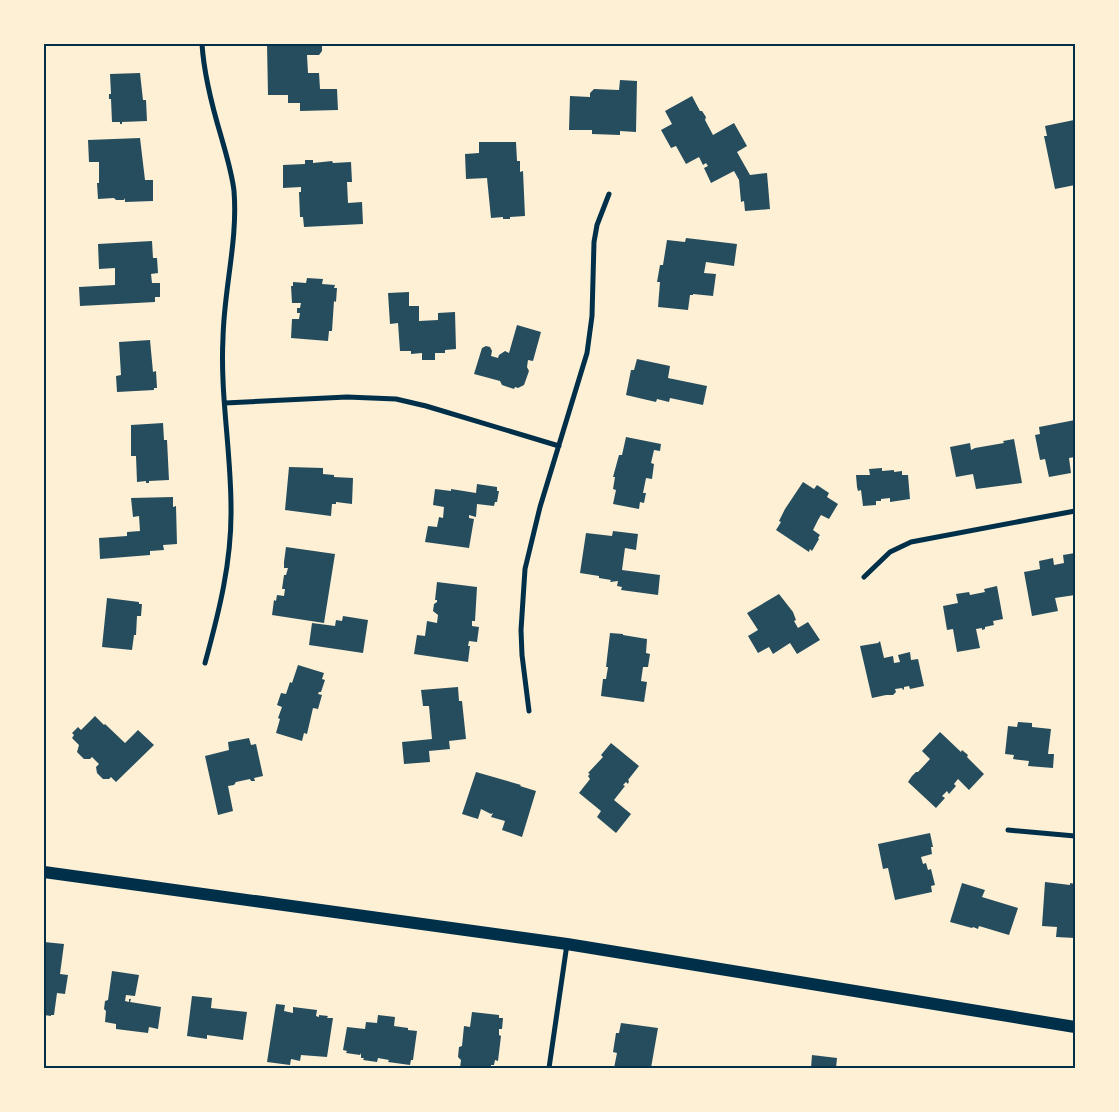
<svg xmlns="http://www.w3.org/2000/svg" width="1119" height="1112" viewBox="0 0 1119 1112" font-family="Barlow,sans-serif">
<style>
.building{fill:#264d5e}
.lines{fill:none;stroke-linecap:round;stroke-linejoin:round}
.minor{stroke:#003049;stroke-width:5}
.primary{stroke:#003049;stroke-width:12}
.neatline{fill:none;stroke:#003049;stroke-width:2}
</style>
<rect width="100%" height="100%" fill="#fdf0d5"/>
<path class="building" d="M267,44H322V51L319,55H307L308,73H319L320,89H337L338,110L300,111V103H288V95H268Z
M140,73L143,100H146L147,121L122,122V124H120V122H112L111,99H109V94H111L110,74Z
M620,80L637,81L636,132L620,131V135L592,134V130H569L570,96L590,97V93L594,89L619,90Z
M692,96L700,111H702L706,117L705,120L713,135L734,123L747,146L737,152L750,175L767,173L770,209L745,211L744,201L741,202L739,180L734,171L711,183L704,168L708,166L706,163L703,165L699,157L686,164L676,146L671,148L661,130L672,124L665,111Z
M1074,120L1075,185L1055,189L1044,136H1047L1045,126Z
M140,138L145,180H153V201L125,202V198L124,200H116L114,198L98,199L97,183H99V162H89L88,140Z
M479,142H516L517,161H520V172L523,171L525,216L510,217V219H503V217L491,218L487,178L466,179L465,154L479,153Z
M305,160H313V163L332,161L333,163L351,162L352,182H347L348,203L362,202L363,224L304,227L303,217H300L299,192H301V187L283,188V165L305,164Z
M686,238L737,244L734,266L706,262L704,273L716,274L713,296L693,294V295H690L688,310L658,307L660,282H657L660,265H663L667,240L685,242Z
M152,241L153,258H157L158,273L151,274L152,283H160V297H155V302L80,306L79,287L115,285V268L99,269L98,244Z
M307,278L323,279L322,284L335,285L334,288H337L336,302L334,301L332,331H329L328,341L291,338L292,319H299L300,313H297V308H300L301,303H292L291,286H293V282L306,283Z
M409,292V306H419V321L438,320V313L455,312L456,349L445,350V353H435V360H422V353L411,354V351H400L398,323L390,324L388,293Z
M517,325L541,332L533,361L528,360L527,367L529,371L524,385L518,388L515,387L514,389L502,385L500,381L474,374L482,348L486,346L490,347L492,351L491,356L498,358L499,355L505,351L509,353Z
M150,340L153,372L156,371L157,388H154V390L117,392L116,376L121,375L119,342Z
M637,359L670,366L668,378L707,386L703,405L670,398L669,402L657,399L656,402L626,395L631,370H634Z
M1075,420V457L1069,458L1071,473L1049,477L1045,459L1040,460L1035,435L1040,434L1039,427Z
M163,423L164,440H167L169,480L149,481V483H146V481L137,482L136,456H131V425Z
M626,437L661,444L660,451L654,450L651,463L654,464L652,479L646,478L643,493H646L644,503L640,502L639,509L613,504L616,490L613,489L615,477H613L619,455H622Z
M1014,439L1022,483L976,489L973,474L956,477L950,447L970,443L971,450L975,448L1004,443L1003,441Z
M289,467L323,468V474L334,475V477L353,478L352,504L336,502V504H332L331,516L285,510Z
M882,468V471L894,470V472L902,471V475H908L910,499L890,502V498L881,499V501H876V505L863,506L861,490L858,491L857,487L856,475H870L869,469Z
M803,482L814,489L817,485L829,493L827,497L838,504L829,519L821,515L818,520L813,530L820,535L818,538L819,539L812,551L810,549L809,552L776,530L781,522L779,521L785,509Z
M477,484L497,487V491H499L497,502H495L494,506L477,504L476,517L469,515V518L474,519L469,548L425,542L428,526L437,527L439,517L443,518L444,507L433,505L435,489L451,491V489L476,493Z
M173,497V507L176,506L177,544L163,545L164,550L150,551V555L100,559L99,538L127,536V532L140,531L139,516L133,517L131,498Z
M613,531L638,534L636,550L625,548L622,570L660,575L658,595L621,590L622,587L617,586L618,581L610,582L611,580L599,578V576L580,573L586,533L612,536Z
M286,547L335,554L324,623L272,615L274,600L276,601L277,595L284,596L285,589H282L284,575H286L288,568H284V562Z
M1075,553V595L1055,598L1058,611L1032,616L1024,572L1040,569L1039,561L1053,558L1054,565L1064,563L1063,555Z
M437,582L477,587L475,621H472V626L479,627L477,642L469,641L468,646H470L468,662L414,654L417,635L425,636L427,621L437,623L438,615L433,611L434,604L437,602V600H435Z
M997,586L1003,619L993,621L994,625L985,627V629L982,630V628L976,629L980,648L957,652L953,629L947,630L943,606L958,603L956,594L969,592L970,595L985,592L984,589Z
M779,594L793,612L796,620L794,621L798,628L808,622L820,640L797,654L790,643L773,654L769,647L758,653L748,636L758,630L747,613Z
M107,598L139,602V604H142L141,616H137L136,635H134L132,650L102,647Z
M343,616L368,620L363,653L309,645L312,623L335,626L336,620L342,621Z
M610,633L623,634V635L647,639L646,653L650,654L648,667H643L641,681L647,682L644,702L601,696L603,679H606L608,667H606Z
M880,641L884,658L893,656L894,663L900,662L898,655L910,652L911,660L918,659L924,686L910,689L909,686L904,687V689L903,690L902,688L895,689L896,692L893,695H886L872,698L860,646L878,643Z
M298,665L324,673L322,679L325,680L321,692H319L318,694L322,695L318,709L313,708L307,734L304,733L302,741L276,733L280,719L278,718L282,707L277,705L281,693L286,694L290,682L292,683Z
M458,687L459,701H462L466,739L449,741L450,749L429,751L430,762L404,764L402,742L432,739L429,706H423L421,690Z
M95,716L104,725L105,724L125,743L138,730L154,745L116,782L111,777L109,779H103L97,773L96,767L99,764L92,757L90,759H84L77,752L79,745L72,738L74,735L72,733L78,727L81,730Z
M1018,722L1032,723V727L1051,729L1048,754H1054L1053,768L1028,766L1029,761L1013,759L1014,755L1005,754L1008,726L1017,727Z
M940,732L961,752L962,750L968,755L967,757L984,774L969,790L958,779L954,784L956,786L949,794L947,791L942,796L945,798L936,808L908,782L912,776L916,772H918L930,759L922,751Z
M249,738L251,745L256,744L263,776L254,778L255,781H251L250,779L236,782L234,785L228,786L233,811L218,815L205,756L229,750L228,742Z
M611,743L639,766L628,780L629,781L628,784L626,782L623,785L625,786L614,800L631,814L616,833L597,817L601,811L579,793L590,779L588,776L590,774L588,773L603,757L601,755Z
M476,772L521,785L520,786L536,791L522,837L502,830L505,821L491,817L493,813L491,814L481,809L478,819L462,814Z
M930,833L933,847H931L932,854L921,857L923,864L926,863L928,870L931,869L935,885L931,886L932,892L895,900L888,868L883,869L878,844Z
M1045,882L1070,885V883L1075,884V938L1056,937L1057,927L1042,926Z
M962,883L985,890L982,897L1018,908L1009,935L979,926L978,929L973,927L972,928L950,922Z
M44,942L64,944L60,974L68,975L65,994L57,993L54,1015H51V1016L44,1015Z
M112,971L139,975L135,996L126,995L125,1001L129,1002V999H131L130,1002L161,1007L158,1029L149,1027L148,1033L116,1029V1024L105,1022L106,1011L104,1009L105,1001L108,1000Z
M192,996L212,998L211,1008L247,1012L243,1040L207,1035V1039L187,1036Z
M276,1004L285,1005L284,1011L293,1013V1007L317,1010L316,1016L319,1017V1015L328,1016L327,1018H333L327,1057L301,1055L300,1061L291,1059L290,1065L267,1062Z
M472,1012L499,1015V1018H503L502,1029H499V1035L501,1036L498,1061L495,1060L494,1065H491V1068H460L461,1060L458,1057L459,1047L462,1046L464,1026L470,1027Z
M378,1015L395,1017L394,1026L408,1028V1030L417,1031L413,1060H411L410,1065L388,1062L389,1060L378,1058L377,1062L363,1060L364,1058H361V1053L360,1055L346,1053L347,1051L343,1050L347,1027L365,1029L366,1022L377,1023Z
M621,1023L658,1028L651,1068H614L617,1053L613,1052L616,1033H619Z
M812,1055L837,1058L836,1068H811Z"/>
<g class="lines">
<path class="minor" d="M202,44C204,75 212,106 221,136C226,154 232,173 234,191C238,241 224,288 223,338C220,394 231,451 231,507C232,561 219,612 205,663
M225,403L347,397L396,399L426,406L559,446
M864,577L890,552L911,542L1075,511
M529,711L522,655L521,630L525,569L540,507L587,353L592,316L594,242L597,225L609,194
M1008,830L1075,836
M44,1068H45
M549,1068L567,944"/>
<path class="primary" d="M44,872L567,944L1075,1027"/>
</g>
<rect width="1119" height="1112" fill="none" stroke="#fdf0d5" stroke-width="90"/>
<rect x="45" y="45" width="1029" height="1022" class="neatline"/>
</svg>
